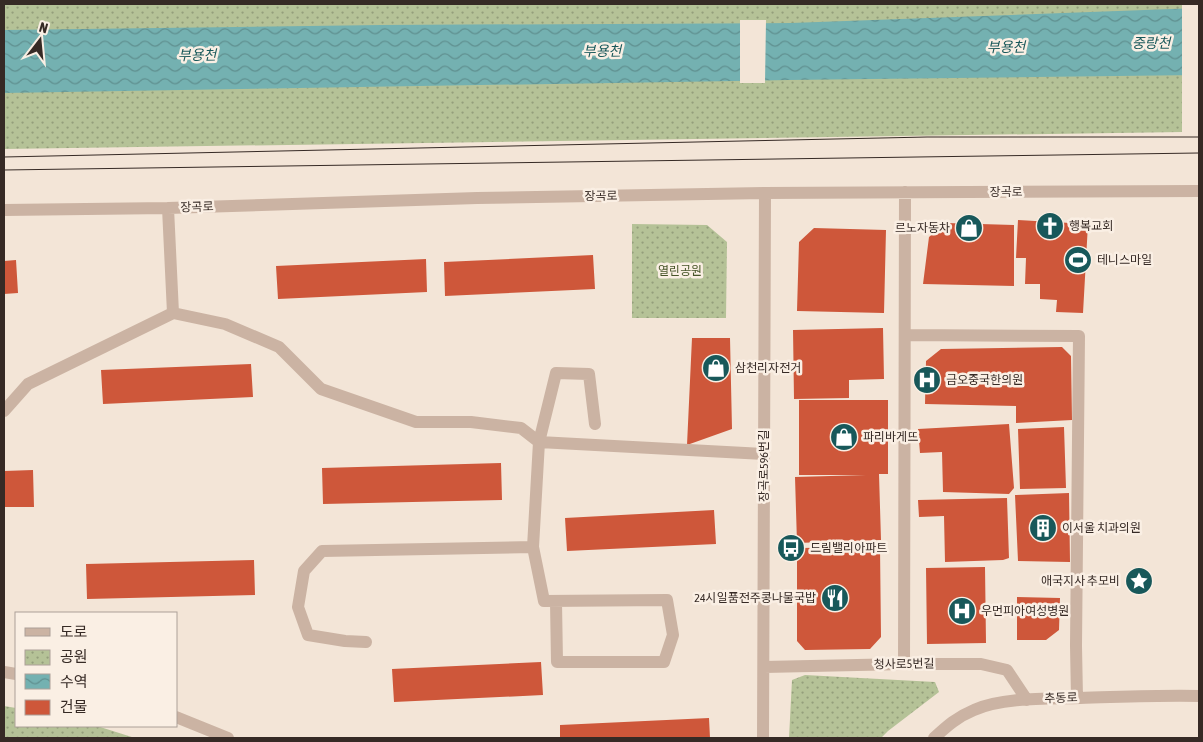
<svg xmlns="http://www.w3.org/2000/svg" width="1203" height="742" viewBox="0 0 1203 742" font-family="'Asap Condensed','Noto Sans KR',sans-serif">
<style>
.park{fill:url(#park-dots)}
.water{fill:url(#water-waves)}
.pier{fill:#f3e5d7}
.building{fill:#ce573a}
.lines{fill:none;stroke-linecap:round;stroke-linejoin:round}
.minor{stroke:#cbb3a3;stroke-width:12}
.tram{stroke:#362a25;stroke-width:1}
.labels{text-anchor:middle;stroke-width:5;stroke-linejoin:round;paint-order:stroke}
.street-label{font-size:12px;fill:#362a25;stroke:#faefe4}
.poi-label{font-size:12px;fill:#362a25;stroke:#faefe4;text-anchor:start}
.park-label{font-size:12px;fill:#475528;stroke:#faefe4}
.water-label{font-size:14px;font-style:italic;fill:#18585a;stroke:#faefe4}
</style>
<defs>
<pattern id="park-dots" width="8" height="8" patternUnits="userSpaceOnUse" patternTransform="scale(1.25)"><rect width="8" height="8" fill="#b5c297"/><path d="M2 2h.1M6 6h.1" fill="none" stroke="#949e7b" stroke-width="1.8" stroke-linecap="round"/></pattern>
<pattern id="water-waves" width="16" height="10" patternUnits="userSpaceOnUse" patternTransform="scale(1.25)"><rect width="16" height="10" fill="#74b1b1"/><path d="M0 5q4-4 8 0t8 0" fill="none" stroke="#609090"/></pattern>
</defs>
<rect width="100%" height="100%" fill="#f3e5d7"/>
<path class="park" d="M4,4H1182V132L4,149Z
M632,224L707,225L727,242L726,318H632Z
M805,675L935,682L939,692L888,731L881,738H789L792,680Z
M4,706L16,708V726H97L135,738H4Z"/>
<path class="water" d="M1199,8V75L788,80L4,93V30L381,25L791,23Z"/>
<path class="pier" d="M1199,6V77H1182V7Z
M740,20H766L765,83H740Z"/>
<path class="building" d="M1018,220L1088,224L1083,313L1056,312L1057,300L1040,299V284H1025L1026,258H1016Z
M946,223L1014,225V286L923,284L929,237Z
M814,228L886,230L884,313L797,311L799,242Z
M593,255L595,289L445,296L444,262Z
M426,259L427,292L278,299L276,266Z
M16,260L18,293L4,294V261Z
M883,328L884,379L849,380V398L794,399L793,330Z
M692,338H730L732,429L687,445Z
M1062,347L1071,356L1072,420L1016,423V406L925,404L926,361L941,349Z
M251,364L253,397L103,404L101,370Z
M799,400H888V474H879L881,540L797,543L795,477L866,475H799Z
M1009,424L1014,488L1009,494L943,492L942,452L920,453L918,429Z
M1064,427L1066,488L1020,489L1018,429Z
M501,463L502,500L323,504L322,468Z
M33,470L34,507H4V471Z
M1069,493L1070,562L1018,561L1015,495Z
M1007,498L1009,558L1003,560L945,562L944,516L919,517L918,500Z
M714,510L716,544L567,551L565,518Z
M880,547L881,637L870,649L805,650L797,641V548Z
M254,560L255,595L87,599L86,564Z
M985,567L986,643L927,644L926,568Z
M1017,597L1060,598L1059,630L1046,640H1017Z
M541,662L543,695L394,702L392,669Z
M709,718L710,738H560V725Z"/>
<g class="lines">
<path class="minor" d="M4,210L168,208L477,198L765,193L1199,191
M173,313L225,324L279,347L321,389L416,422H471L521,428L539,442L764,454
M905,335L1079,336L1076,646L1077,698
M4,411L28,384L173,313L168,208
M556,602L557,662H664L673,635L667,600L544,601L533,547L539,442L556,373L589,374L595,424
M366,642L345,641L308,635L298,607L304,571L322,551L533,547
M904,664L905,192
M764,667L904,664H981L1007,670L1027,700
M4,672L16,674
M176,717L228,738
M763,738L765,193
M934,738C947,726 957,717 974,710C1003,697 1049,699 1080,698C1120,697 1160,695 1199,696"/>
<path class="tram" d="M4,157L927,137H1199
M4,170L1199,153"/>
</g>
<defs>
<g id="church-disc" transform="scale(1.4375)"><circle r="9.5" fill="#18585a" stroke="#faefe4"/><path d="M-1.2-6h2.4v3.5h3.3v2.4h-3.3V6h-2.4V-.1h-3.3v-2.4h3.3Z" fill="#fff"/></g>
<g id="shop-disc" transform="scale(1.4375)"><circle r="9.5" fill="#18585a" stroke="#faefe4"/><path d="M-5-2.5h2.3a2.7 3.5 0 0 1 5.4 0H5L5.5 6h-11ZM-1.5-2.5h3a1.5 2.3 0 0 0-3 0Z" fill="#fff"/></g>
<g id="stadium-disc" transform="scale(1.4375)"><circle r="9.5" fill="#18585a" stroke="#faefe4"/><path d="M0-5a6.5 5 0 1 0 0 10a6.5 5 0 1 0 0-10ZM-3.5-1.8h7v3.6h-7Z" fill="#fff"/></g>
<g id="hospital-disc" transform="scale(1.4375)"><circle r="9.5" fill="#18585a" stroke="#faefe4"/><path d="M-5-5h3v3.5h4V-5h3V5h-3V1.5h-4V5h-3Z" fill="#fff"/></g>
<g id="building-disc" transform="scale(1.4375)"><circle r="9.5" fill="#18585a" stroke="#faefe4"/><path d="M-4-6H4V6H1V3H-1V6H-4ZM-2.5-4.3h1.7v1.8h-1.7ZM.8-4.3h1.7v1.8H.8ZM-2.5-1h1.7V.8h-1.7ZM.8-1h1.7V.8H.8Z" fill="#fff"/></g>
<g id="bus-disc" transform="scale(1.4375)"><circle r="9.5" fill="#18585a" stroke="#faefe4"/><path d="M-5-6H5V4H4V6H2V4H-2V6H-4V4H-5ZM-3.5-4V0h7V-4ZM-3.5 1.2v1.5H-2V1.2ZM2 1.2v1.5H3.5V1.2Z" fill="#fff"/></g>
<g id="sight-disc" transform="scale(1.4375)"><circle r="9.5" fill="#18585a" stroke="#faefe4"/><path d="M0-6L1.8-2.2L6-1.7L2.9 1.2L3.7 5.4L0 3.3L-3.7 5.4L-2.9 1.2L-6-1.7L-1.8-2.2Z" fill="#fff"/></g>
<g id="restaurant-disc" transform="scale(1.4375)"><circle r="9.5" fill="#18585a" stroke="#faefe4"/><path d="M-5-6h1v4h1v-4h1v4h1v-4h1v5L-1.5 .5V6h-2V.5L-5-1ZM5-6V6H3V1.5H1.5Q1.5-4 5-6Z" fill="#fff"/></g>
</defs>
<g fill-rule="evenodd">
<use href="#church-disc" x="1050" y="226"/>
<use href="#shop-disc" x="969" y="228"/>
<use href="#stadium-disc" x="1078" y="260"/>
<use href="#shop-disc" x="716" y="368"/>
<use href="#hospital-disc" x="927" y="380"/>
<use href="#shop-disc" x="844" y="437"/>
<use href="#building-disc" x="1043" y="528"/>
<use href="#bus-disc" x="791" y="548"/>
<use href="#sight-disc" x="1139" y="581"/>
<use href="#restaurant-disc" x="835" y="598"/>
<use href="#hospital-disc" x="962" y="611"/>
</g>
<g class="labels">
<g class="street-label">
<text x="1006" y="196">장곡로</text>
<text transform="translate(601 196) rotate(-1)" y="4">장곡로</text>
<text transform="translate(197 207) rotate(-2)" y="4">장곡로</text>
<text transform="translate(764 466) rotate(-90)" y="4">장곡로596번길</text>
<text transform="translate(904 664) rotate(-1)" y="4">청사로5번길</text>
<text transform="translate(1061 698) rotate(-2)" y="4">추동로</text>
</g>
<g class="poi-label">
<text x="1069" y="230">행복교회</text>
<text x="950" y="232" text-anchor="end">르노자동차</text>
<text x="1097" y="264">테니스마일</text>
<text x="735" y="372">삼천리자전거</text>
<text x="946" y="384">금오중국한의원</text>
<text x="863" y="441">파리바게뜨</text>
<text x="1062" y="532">이서울 치과의원</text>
<text x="810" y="552">드림밸리아파트</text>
<text x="1120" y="585" text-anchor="end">애국지사 추모비</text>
<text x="816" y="602" text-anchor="end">24시일품전주콩나물국밥</text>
<text x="981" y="615">우먼피아여성병원</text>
</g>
<g class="park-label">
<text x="680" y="275">열린공원</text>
</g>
<g class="water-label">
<text x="1151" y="48">중랑천</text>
<text transform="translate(1006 47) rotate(-1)" y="5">부용천</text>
<text transform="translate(602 51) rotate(-1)" y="5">부용천</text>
<text transform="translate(197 55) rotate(-1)" y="5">부용천</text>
</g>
</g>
<rect width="1203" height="742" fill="none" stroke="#362a25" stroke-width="10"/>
<rect x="15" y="612" width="162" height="115" fill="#faefe4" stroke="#aca098"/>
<rect x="25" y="628" width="25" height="8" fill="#cbb3a3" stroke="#aca098"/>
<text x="60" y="637" font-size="15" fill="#362a25">도로</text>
<rect x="25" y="650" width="25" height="15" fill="url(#park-dots)" stroke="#aca098"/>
<text x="60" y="662" font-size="15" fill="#362a25">공원</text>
<rect x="25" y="674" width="25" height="15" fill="url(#water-waves)" stroke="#aca098"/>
<text x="60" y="687" font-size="15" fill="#362a25">수역</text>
<rect x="25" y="700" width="25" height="15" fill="#ce573a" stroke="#aca098"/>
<text x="60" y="712" font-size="15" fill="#362a25">건물</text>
<g transform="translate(40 40) rotate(16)" stroke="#faefe4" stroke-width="4" paint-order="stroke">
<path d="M0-4L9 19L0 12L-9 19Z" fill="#362a25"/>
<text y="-8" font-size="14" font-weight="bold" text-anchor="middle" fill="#362a25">N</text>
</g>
</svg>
